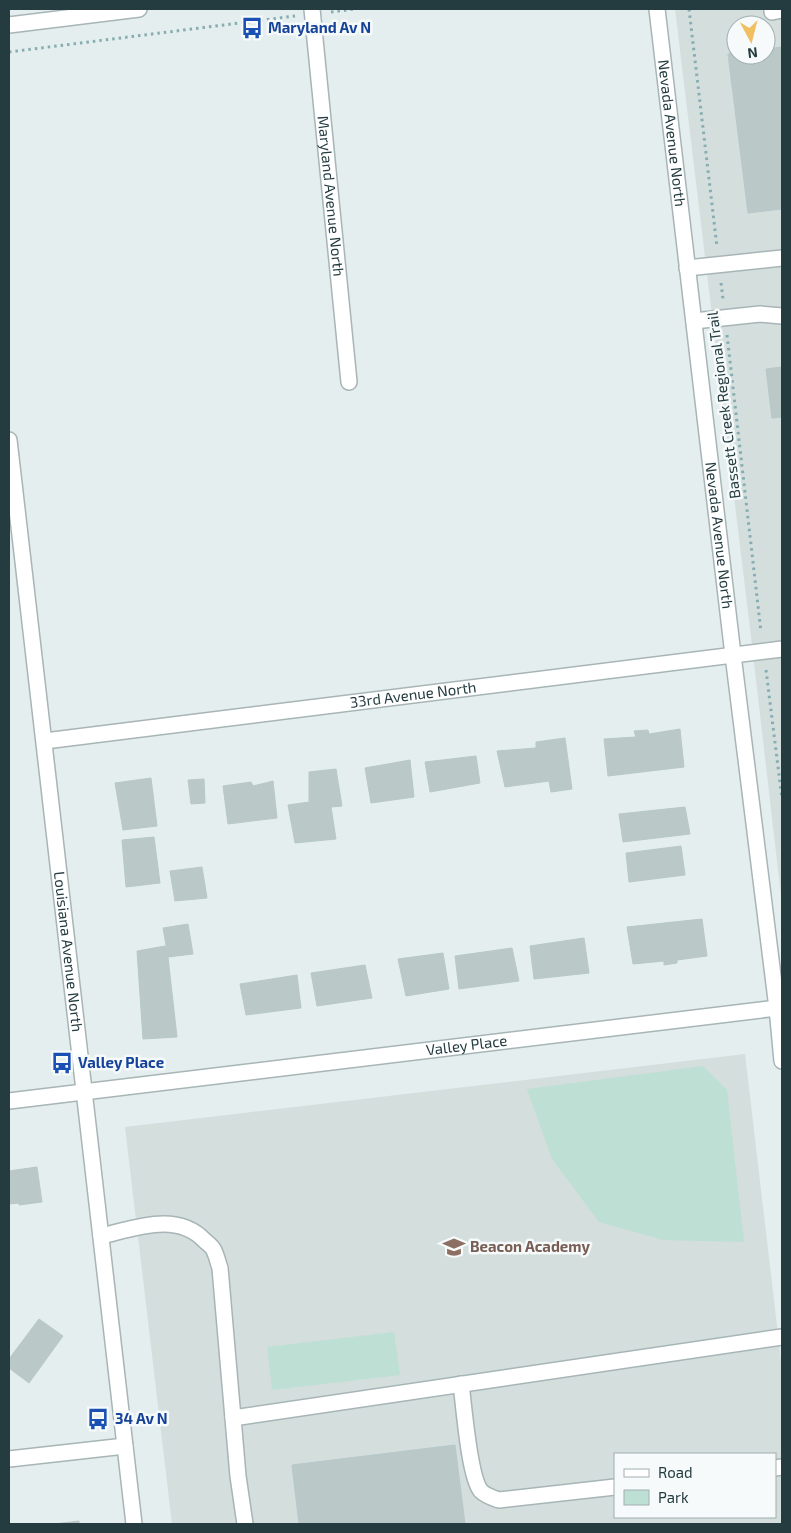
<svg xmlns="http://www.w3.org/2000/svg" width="791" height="1533" viewBox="0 0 791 1533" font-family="'Exo 2',sans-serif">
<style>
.built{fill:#d3dedd;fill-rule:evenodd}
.green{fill:#bedfd4}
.building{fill:#bac9c8;stroke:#b7c8c8}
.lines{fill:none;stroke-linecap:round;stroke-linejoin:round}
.minor-casing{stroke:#a7b5b6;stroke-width:18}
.path{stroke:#86adb1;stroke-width:3;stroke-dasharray:2.5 4;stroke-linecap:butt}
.minor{stroke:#fff;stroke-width:15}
.labels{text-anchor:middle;stroke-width:5;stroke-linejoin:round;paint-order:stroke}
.transit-label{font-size:15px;font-weight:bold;fill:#164399;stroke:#f6fafa;text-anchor:start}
.street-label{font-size:15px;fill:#243c40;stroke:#f6fafa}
.education-label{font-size:15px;font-weight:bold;fill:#785e54;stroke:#f6fafa;text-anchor:start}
</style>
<rect width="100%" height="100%" fill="#e5eeee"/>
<path class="built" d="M675,9H782V904L751,637ZM736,25H766V55H736Z
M745,1054L782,1368V1524H172L125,1127ZM615,1454H775V1517H615Z"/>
<path class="green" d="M703,1066L727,1090L744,1242L663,1240L599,1222L552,1159L527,1089Z
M394,1332L400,1375L272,1390L267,1347Z"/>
<path class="building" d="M782,47V209L748,213L728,54L736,53V55H766V49Z
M782,367V417L772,418L766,369Z
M680,729L684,767L608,776L604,739L636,737L634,731L648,730L649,734Z
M565,738L572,789L551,792L549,781L505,787L497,751L536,748V742Z
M476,756L480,783L430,792L425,762Z
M410,760L414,797L371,803L365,768Z
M336,769L342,806L331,807L336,839L295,843L288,805L309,802V772Z
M151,778L157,826L123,830L115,783Z
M204,779L205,803L191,804L188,780Z
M273,781L277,818L228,824L223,786L251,782L253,786Z
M685,807L690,834L623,842L619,814Z
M154,837L160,883L126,887L122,840Z
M681,846L685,875L629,882L626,853Z
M202,867L207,898L175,901L170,871Z
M702,919L707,956L677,960V963L664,965V961L633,964L627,927Z
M188,924L193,954L168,957L163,928Z
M584,938L589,973L534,979L530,946Z
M165,946L168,957L177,1037L143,1039L137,951Z
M512,948L519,981L459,989L455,956Z
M443,953L449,989L406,996L398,959Z
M365,965L372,998L317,1006L311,973Z
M297,975L301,1008L246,1015L240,984Z
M37,1167L42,1202L19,1205V1203L9,1204V1171Z
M39,1319L63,1336L29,1383L9,1368V1359Z
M455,1445L465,1524H299L292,1465Z
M79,1521V1524H54Z"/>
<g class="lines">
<g class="minor-casing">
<g id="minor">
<path id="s1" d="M312,9L349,382"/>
<path id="s2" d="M657,9L733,655L777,1008L782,1061"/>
<path d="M772,9V12L782,10"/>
<path d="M9,25L139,9"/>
<path d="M687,268L782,258"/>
<path d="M694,321L760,314L782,316"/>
<path id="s3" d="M9,440L134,1524"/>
<path id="s4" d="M45,741L782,649"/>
<path id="s5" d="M9,1101L777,1008"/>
<path d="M101,1236C135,1228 178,1211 205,1241C209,1244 214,1248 215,1253C217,1257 218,1263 220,1268L238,1476L245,1524"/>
<path d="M461,1384C464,1406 469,1477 481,1491C486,1496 493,1498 499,1500L615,1487"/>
<path d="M233,1418L782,1337"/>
<path d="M9,1459L125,1446"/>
<path d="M775,1468L782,1467"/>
</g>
</g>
<path class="path" d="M689,9L717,247
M331,12L355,9
M9,52L295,16
M721,283L723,299
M727,335L761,632
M766,670L782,799"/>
<use href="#minor" class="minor"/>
</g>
<defs>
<g id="bus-bare" transform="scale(1.725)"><path d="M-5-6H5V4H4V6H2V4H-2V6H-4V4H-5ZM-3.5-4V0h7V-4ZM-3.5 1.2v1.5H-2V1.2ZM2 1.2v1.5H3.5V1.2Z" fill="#1a4fb4" stroke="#f6fafa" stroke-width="2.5" paint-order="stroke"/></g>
<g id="school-bare" transform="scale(1.725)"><path d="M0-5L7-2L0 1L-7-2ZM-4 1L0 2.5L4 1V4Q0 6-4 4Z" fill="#8d6e63" stroke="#f6fafa" stroke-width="2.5" paint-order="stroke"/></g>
</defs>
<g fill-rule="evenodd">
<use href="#bus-bare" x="252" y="28"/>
<use href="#bus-bare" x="62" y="1063"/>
<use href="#school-bare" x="454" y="1247"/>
<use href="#bus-bare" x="98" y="1419"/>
</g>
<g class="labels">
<g class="transit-label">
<text x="268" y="33">Maryland Av N</text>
<text x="78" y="1068">Valley Place</text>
<text x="115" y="1424">34 Av N</text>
</g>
<g class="street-label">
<text dy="5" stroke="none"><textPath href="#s2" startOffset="125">Nevada Avenue North</textPath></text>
<text dy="5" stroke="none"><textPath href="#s1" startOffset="188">Maryland Avenue North</textPath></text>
<text transform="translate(724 405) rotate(-97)" y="5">Bassett Creek Regional Trail</text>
<text dy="5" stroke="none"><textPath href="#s2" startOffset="530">Nevada Avenue North</textPath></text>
<text dy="5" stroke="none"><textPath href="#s4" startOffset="371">33rd Avenue North</textPath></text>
<text dy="5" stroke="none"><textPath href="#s3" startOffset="515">Louisiana Avenue North</textPath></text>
<text dy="5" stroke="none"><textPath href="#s5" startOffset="461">Valley Place</textPath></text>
</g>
<g class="education-label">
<text x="470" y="1252">Beacon Academy</text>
</g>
</g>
<rect width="791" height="1533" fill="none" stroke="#243c40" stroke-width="20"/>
<rect x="614" y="1453" width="162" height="65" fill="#f6fafa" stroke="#a2aeb0"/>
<rect x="624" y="1469" width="25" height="8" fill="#ffffff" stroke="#a2aeb0"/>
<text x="658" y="1478" font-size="15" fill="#243c40">Road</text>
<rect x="624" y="1490" width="25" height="15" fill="#bedfd4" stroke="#a2aeb0"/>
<text x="658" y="1503" font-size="15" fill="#243c40">Park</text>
<g transform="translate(751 40) rotate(173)"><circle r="24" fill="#f6fafa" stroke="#a2aeb0"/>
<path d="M0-4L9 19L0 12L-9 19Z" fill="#f1be60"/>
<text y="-8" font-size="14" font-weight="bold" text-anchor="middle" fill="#243c40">N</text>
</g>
</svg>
